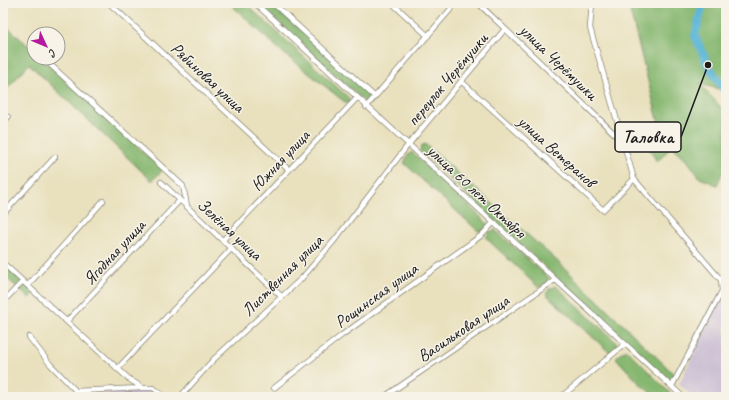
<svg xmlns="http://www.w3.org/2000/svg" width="729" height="400" viewBox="0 0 729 400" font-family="Caveat,sans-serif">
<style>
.industrial{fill:#ccbfd4}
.forest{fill:#86b770;stroke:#516a46}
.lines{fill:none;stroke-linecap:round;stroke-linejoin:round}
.river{stroke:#57b4d6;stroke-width:8}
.minor-casing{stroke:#827e6d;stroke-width:6}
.minor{stroke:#fff;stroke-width:4.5}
.labels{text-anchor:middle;stroke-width:3;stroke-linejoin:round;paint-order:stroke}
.street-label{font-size:17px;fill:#1c1c1c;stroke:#f7f3e8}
.leader{fill:none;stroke:#1c1c1c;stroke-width:1.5}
.callout-dot{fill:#1c1c1c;stroke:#f7f3e8;stroke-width:1.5}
.callout{fill:#f7f3e8;stroke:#1c1c1c;stroke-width:1.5}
.callout-label{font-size:18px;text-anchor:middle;font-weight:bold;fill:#1c1c1c}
</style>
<rect width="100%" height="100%" fill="#f7f3e8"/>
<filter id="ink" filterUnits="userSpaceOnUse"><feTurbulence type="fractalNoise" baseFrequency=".025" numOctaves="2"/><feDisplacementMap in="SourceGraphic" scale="8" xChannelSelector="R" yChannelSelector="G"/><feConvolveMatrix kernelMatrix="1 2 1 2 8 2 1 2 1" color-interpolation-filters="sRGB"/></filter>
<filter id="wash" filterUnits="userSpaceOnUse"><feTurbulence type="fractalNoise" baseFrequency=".012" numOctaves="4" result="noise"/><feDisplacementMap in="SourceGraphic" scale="16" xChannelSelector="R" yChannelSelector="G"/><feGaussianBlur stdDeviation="0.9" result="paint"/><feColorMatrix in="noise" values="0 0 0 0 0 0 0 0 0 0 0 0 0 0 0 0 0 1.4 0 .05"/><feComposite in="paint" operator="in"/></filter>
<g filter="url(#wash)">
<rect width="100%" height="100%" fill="#e9e1be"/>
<path class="industrial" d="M726,298V390L723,397H693L679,384L718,303L721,300Z
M145,390L159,393L158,397H74V395Z"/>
<path class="forest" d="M229,3H245L350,99L349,103H346L282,52Z
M258,3H272L373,98L371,103H366Z
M628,3H726V91L700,84L726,113V172L723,171L717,185L700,178L687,160L672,146L657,162L648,146L660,128Z
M3,23L34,51V58H41L163,170L152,181L29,64L3,93Z
M425,144L555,259L676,376L673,382L666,379L420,151L421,146Z
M412,152L488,224L484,230L478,231L404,163L408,155Z
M495,230L549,278L546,285L538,287L486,238L489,232Z
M3,265L34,292L29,298L3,275Z
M556,286L617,343L615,350L609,352L546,294L550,288Z
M627,350L674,397H656L640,384L616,358L620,353Z"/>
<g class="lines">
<path class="river" d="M703,3L695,36L708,65L726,93"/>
</g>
</g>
<g filter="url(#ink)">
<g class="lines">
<g class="minor-casing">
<path id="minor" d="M109,3L289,170
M255,3L683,397
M273,3L375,97
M392,3L428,36
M478,3L620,139
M592,3L590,28L634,179L721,280L722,291L672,386
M43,58L183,186L187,206
M461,81L603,210L634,179
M366,107L456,3
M3,123L8,117
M161,182L281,296
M3,214L55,157
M223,240L357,98
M3,263L129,379L143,388H153L166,397
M28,285L103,201
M3,302L23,281
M67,321L180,200
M29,337L50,364L76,391L142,388
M117,369L232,248
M274,388L342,335L482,235L493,223
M180,397L213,360L302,278L334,241L408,145L505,29
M384,397L555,280
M561,397L625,344"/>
</g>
<use href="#minor" class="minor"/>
</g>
</g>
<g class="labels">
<g class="street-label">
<text transform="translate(559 62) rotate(44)" y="6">улица Черёмушки</text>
<text transform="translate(208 77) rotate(43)" y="6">Рябиновая улица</text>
<text transform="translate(447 79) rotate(-50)" y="6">переулок Черёмушки</text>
<text transform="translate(557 151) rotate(42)" y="6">улица Ветеранов</text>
<text transform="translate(280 160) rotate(-47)" y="6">Южная улица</text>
<text transform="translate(477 191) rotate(43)" y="6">улица 60 лет Октября</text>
<text transform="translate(230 229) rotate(43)" y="6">Зелёная улица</text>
<text transform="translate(114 252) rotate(-47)" y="6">Ягодная улица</text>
<text transform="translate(282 275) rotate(-45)" y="6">Лиственная улица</text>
<text transform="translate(376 295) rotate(-36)" y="6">Рощинская улица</text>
<text transform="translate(463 328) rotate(-34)" y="6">Васильковая улица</text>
</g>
</g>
<path class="leader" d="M708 65L681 137"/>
<circle class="callout-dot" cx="708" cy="65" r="4"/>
<rect class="callout" x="615" y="122" width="66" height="30" rx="4"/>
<g class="callout-label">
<text x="648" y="143">Таловка</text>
</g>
<rect width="729" height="400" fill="none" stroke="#f7f3e8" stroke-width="16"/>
<g transform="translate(46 46) rotate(134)"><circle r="19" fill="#f7f3e8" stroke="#9f9d96"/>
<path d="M0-3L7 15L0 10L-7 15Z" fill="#b5179e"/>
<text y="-6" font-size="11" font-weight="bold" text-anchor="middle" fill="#1c1c1c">С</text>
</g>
</svg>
